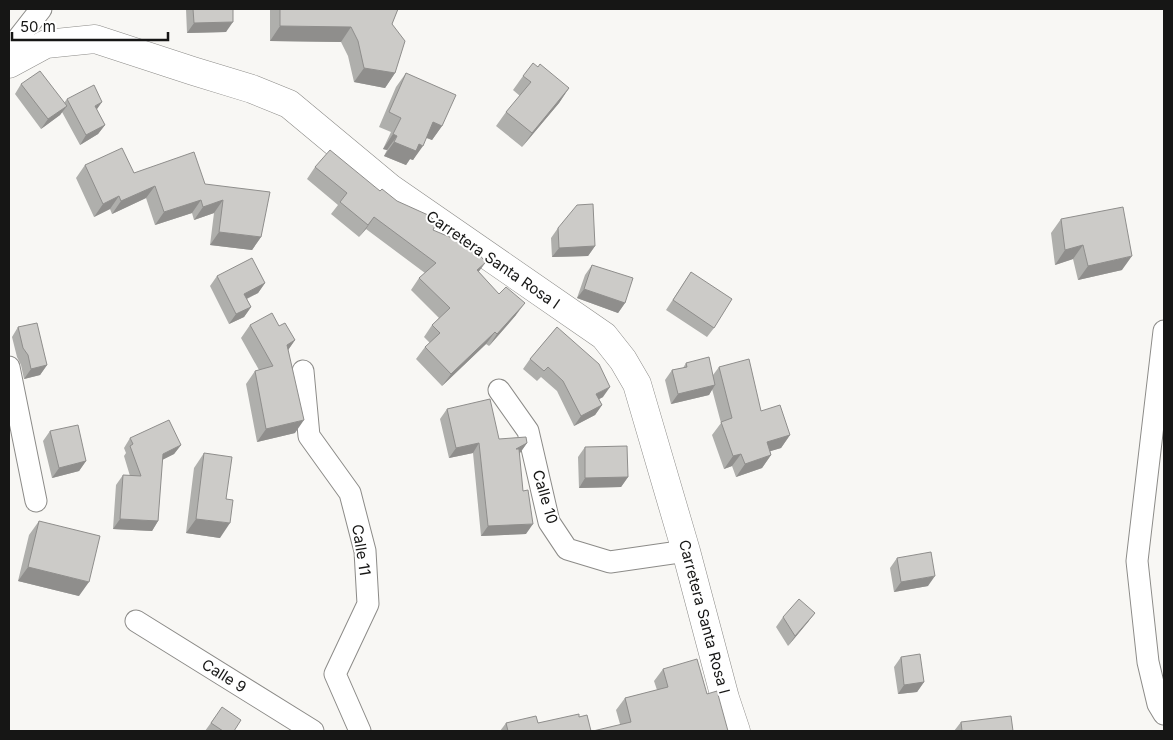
<svg xmlns="http://www.w3.org/2000/svg" width="1173" height="740" viewBox="0 0 1173 740" font-family="Inter,sans-serif">
<style>
.lines{fill:none;stroke-linecap:round;stroke-linejoin:round}
.street-casing{stroke:#8c8b88;stroke-width:23}
.secondary-casing{stroke:#8c8b88;stroke-width:29}
.street{stroke:#fff;stroke-width:21}
.secondary{stroke:#fff;stroke-width:28}
.wall{fill:#afafac}
.shaded-wall{fill:#8f8e8c}
.building{fill:#cccbc8;stroke:#8f8e8c}
.labels{text-anchor:middle;stroke-width:4;stroke-linejoin:round;paint-order:stroke}
.street-label{font-size:15px;fill:#161615;stroke:#fff}
</style>
<rect width="100%" height="100%" fill="#f8f7f4"/>
<g class="lines">
<g class="street-casing">
<path id="street" d="M9,50L41,9
M1164,331L1137,561L1148,662L1158,704L1164,714
M9,367L36,501
M303,371L309,436L350,493L365,551L368,604L335,674L360,731
M499,390L528,431L549,522L567,549L610,562L686,551
M136,621L313,731"/>
</g>
<g class="secondary-casing">
<path id="secondary" d="M9,64L46,44L95,39L193,71L252,89L289,104L390,188L604,336L623,360L637,384L686,551L725,698L736,731"/>
</g>
<use href="#street" class="street"/>
<use href="#secondary" class="secondary"/>
</g>
<path class="wall" d="M186,9H233L226,32L187,33Z
M270,9H398L392,24L395,73L385,88L354,82L348,56L341,42L270,41Z
M538,67L569,88L559,103L522,147L496,126L506,112L520,96L513,90L523,76Z
M406,73L442,126L432,140L426,138L413,160L410,159L406,165L384,156L387,150L383,149L391,132L379,127L396,87Z
M21,84L64,103L67,99L97,110L105,125L98,134L80,145L62,112L60,115L41,129L15,94Z
M85,165L205,184L261,237L252,250L210,245L214,213L194,220L192,213L155,225L146,198L112,214L110,209L94,217L76,178Z
M315,167L380,191L433,230L479,272L516,315L489,346L486,344L442,386L416,359L425,347L430,343L424,337L432,325L439,318L411,290L419,278L425,273L366,229L359,237L331,214L338,205L307,179Z
M1061,219L1122,270L1078,280L1073,259L1055,265L1051,233Z
M558,228L595,246L588,256L552,257L551,238Z
M592,265L625,303L618,313L577,298L585,275Z
M691,272L714,328L707,337L666,310Z
M217,276L265,283L258,293L247,299L251,307L244,317L229,324L210,286Z
M250,325L279,326L295,340L288,350L295,433L257,442L246,384L255,371L259,370L241,338Z
M18,327L47,365L40,375L24,379L21,365L17,357L12,337Z
M557,327L603,397L599,399L602,405L595,415L574,426L557,391L541,377L537,381L523,369L530,359Z
M686,363L713,375L719,367L761,411L790,435L781,448L770,451L771,455L762,468L736,477L732,466L724,469L712,435L721,423L712,389L709,395L671,404L665,380L672,370L683,368Z
M447,409L499,439L527,443L519,454L526,534L481,536L473,453L449,458L440,419Z
M50,431L86,461L79,471L52,478L43,441Z
M130,438L181,445L174,454L162,460L158,521L152,531L113,529L116,485L123,475L130,476L124,456L126,453L124,448Z
M585,447L628,477L621,487L579,488L578,457Z
M204,453L220,538L186,533L194,468Z
M39,521L79,596L18,581L29,535Z
M897,558L928,586L894,592L890,568Z
M815,613L808,622L788,646L776,627L783,617Z
M901,657L924,682L917,692L898,694L894,667Z
M663,669L707,694L728,731L620,724L616,710L625,698L657,690L654,681Z
M215,717L234,731H205Z
M579,717L591,731H500L506,723H538Z
M961,722L1013,731H954Z"/>
<path class="shaded-wall" d="M233,22L226,32L187,33L194,23Z
M280,26L351,27L341,42L270,41Z
M364,68L395,73L385,88L354,82Z
M569,88L559,103L522,147L532,133Z
M102,102L95,112V106Z
M67,106L60,115L41,129L48,119Z
M433,122L442,126L432,140L423,136Z
M105,125L98,134L80,145L86,135Z
M393,134L397,136L387,150L383,149Z
M394,142L419,144L423,146L413,160L410,159L406,165L384,156Z
M155,186L146,198L112,214L121,201Z
M119,196L110,209L94,217L103,204Z
M201,200L192,213L155,225L164,212Z
M223,200L214,213L194,220L203,207Z
M374,217L366,229L359,237Z
M219,232L261,237L252,250L210,245Z
M1083,245L1073,259L1055,265L1065,250Z
M595,246L588,256L552,257L559,248Z
M1132,256L1122,270L1078,280L1088,266Z
M486,262L477,274V270Z
M265,283L258,293L237,303L244,294Z
M584,289L625,303L618,313L577,298Z
M525,303L516,315L489,346L497,334Z
M251,307L244,317L229,324L236,314Z
M495,332L486,344L442,386L451,374Z
M295,340L286,353L287,345Z
M47,365L40,375L24,379L31,369Z
M715,385L709,395L671,404L678,394Z
M610,387L603,397L590,404L596,394Z
M602,405L595,415L574,426L581,416Z
M304,420L295,433L257,442L266,429Z
M790,435L781,448L758,455L767,442Z
M479,443L473,453L449,458L456,448Z
M527,443L520,453L509,459L516,449Z
M181,445L174,454L156,463L163,454Z
M741,454L732,466L724,469L733,456Z
M771,455L762,468L736,477L745,464Z
M86,461L79,471L52,478L59,468Z
M628,477L621,487L579,488L585,478Z
M120,519L158,521L152,531L113,529Z
M196,519L230,523L220,538L186,533Z
M533,524L526,534L481,536L488,526Z
M28,567L89,582L79,596L18,581Z
M935,576L928,586L894,592L901,582Z
M815,613L808,622L788,646L795,636Z
M924,682L917,692L898,694L904,685Z"/>
<path class="building" d="M193,9H233V22L194,23Z
M280,9H398L392,24L405,41L395,73L364,68L358,41L351,27L280,26Z
M533,63L538,67L540,64L569,88L532,133L506,112L531,82L523,76Z
M40,71L67,106L48,119L21,84Z
M406,73L456,95L442,126L433,122L423,146L419,144L416,151L394,142L397,136L393,134L401,118L389,112Z
M94,85L102,102L95,106L105,125L86,135L67,99Z
M122,148L134,173L194,152L205,184L270,192L261,237L219,232L223,200L203,207L201,200L164,212L155,186L121,201L119,196L103,204L85,165Z
M330,150L380,191L382,189L397,201L428,215L437,222L433,230L471,246L486,262L477,270L499,294L506,287L525,303L497,334L495,332L451,374L425,347L440,333L432,325L450,308L419,278L436,263L374,217L368,225L340,202L347,193L315,167Z
M593,204L595,246L559,248L558,228L577,205Z
M1123,207L1132,256L1088,266L1083,245L1065,250L1061,219Z
M252,258L265,283L244,294L251,307L236,314L217,276Z
M592,265L633,278L625,303L584,289Z
M691,272L732,299L714,328L673,300Z
M272,313L279,326L285,323L295,340L287,345L304,420L266,429L255,371L273,366L250,325Z
M37,323L47,365L31,369L28,355L23,348L18,327Z
M557,327L599,364L610,387L596,394L602,405L581,416L563,381L548,367L544,371L530,359Z
M709,357L715,385L678,394L672,370L687,367L686,363Z
M749,359L761,411L780,405L790,435L767,442L771,455L745,464L741,454L733,456L721,422L732,418L719,367Z
M490,399L499,439L526,437L527,443L516,449H519L523,491L528,490L533,524L488,526L479,443L456,448L447,409Z
M169,420L181,445L163,454L158,521L120,519L123,475L141,476L130,446L133,444L130,438Z
M78,425L86,461L59,468L50,431Z
M627,446L628,477L585,478V447Z
M204,453L232,457L226,499L233,500L230,523L196,519Z
M39,521L100,536L89,582L28,567Z
M931,552L935,576L901,582L897,558Z
M799,599L815,613L795,636L783,617Z
M920,654L924,682L904,685L901,657Z
M697,659L707,694L717,691L728,731H593L631,722L625,698L668,687L663,669Z
M222,707L241,720L234,731H223L211,723Z
M579,714V717L587,715L591,731H508L506,723L536,716L538,723Z
M1011,716L1013,731H962L961,722Z"/>
<g class="labels">
<g class="street-label">
<text transform="translate(493 260) rotate(35)" y="5">Carretera Santa Rosa I</text>
<text transform="translate(545 497) rotate(74)" y="5">Calle 10</text>
<text transform="translate(361 550) rotate(81)" y="5">Calle 11</text>
<text transform="translate(704 617) rotate(75)" y="5">Carretera Santa Rosa I</text>
<text transform="translate(224 676) rotate(32)" y="5">Calle 9</text>
</g>
</g>
<rect width="1173" height="740" fill="none" stroke="#161615" stroke-width="20"/>
<path d="M12 32v8h156v-8" fill="none" stroke="#161615" stroke-width="2.5"/>
<text x="20" y="32" font-size="15" fill="#161615" stroke="#ffffff" stroke-width="4" paint-order="stroke">50 m</text>
</svg>
